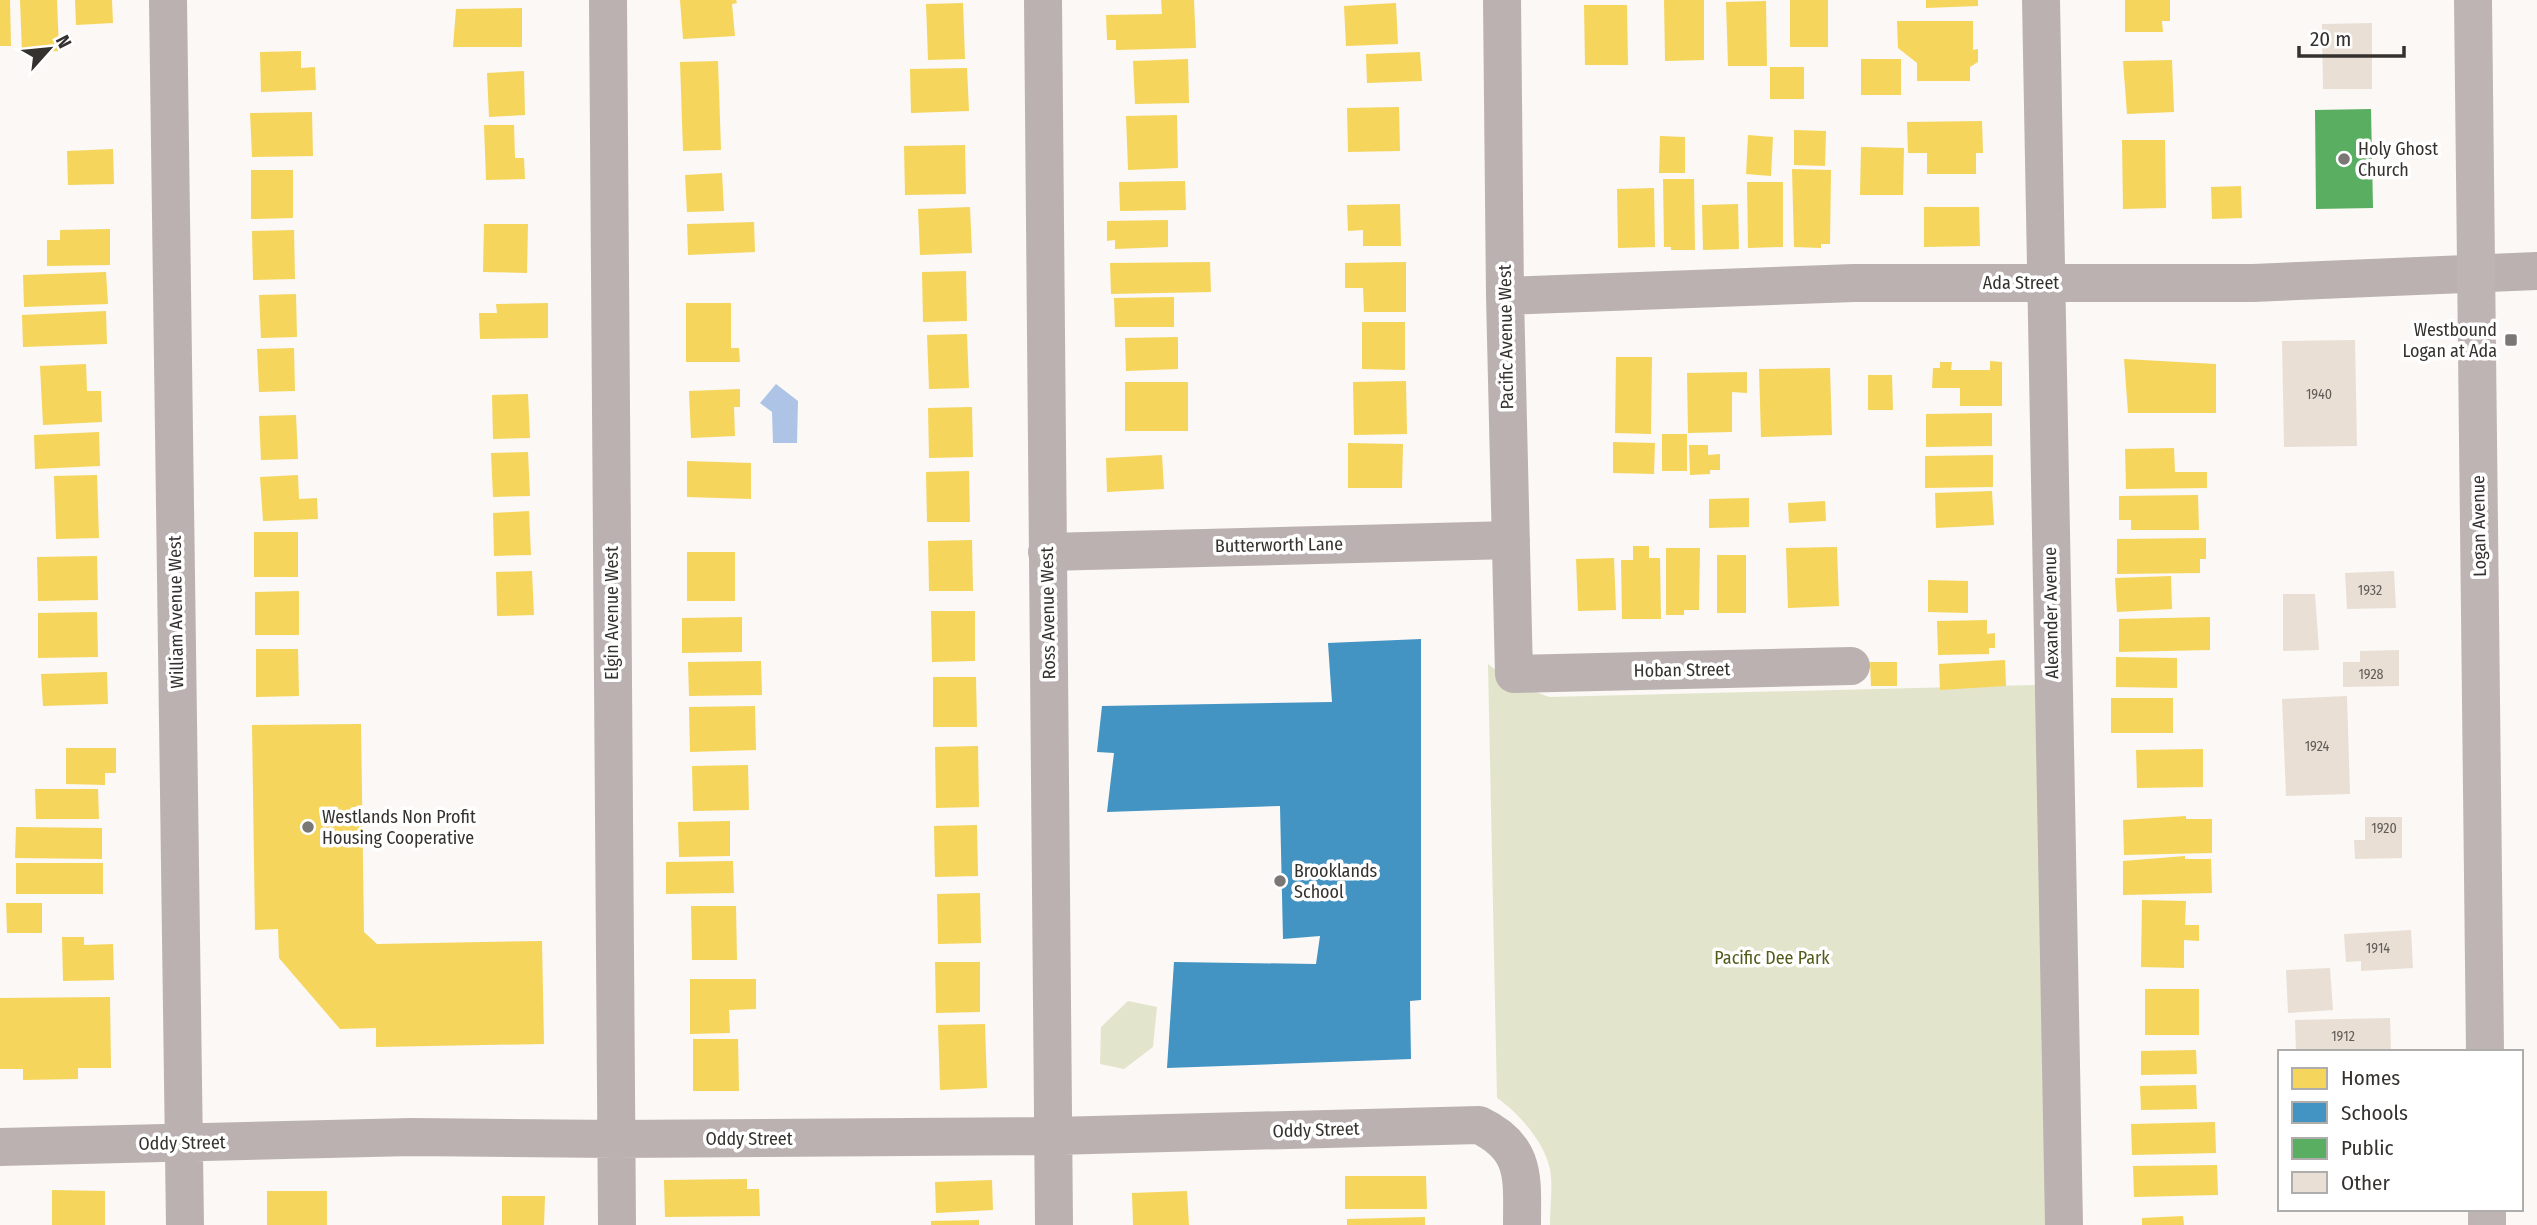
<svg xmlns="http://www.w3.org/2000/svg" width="2537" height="1225" viewBox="0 0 2537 1225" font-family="'Fira Sans Condensed',sans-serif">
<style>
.green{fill:#e2e5cb}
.water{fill:#aec4e6}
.homes{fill:#f6d55c}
.schools{fill:#4393c3}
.public{fill:#5aae61}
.building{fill:#e9dfd5}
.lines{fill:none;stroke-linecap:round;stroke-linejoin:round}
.minor{stroke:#bbb1b1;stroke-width:38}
.major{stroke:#beb4b4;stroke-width:38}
.poi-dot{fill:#7a7774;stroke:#fff;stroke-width:2.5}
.labels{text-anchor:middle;stroke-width:7;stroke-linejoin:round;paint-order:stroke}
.number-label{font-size:14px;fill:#615c58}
.poi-label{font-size:18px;fill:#34312f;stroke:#fff;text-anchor:start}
.street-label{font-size:18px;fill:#34312f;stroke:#fff}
.park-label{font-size:18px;fill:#535b19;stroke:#fff}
</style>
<rect width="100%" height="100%" fill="#fbf8f5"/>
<path class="green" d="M1488,664L1512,683L1549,697L2039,685L2046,1225H1550C1550,1207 1553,1186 1550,1169C1544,1142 1519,1113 1497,1098Z
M1128,1001L1157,1007L1153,1047L1124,1069L1100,1064L1101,1027Z"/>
<path class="water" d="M776,384L798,401L797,443H773L772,412L760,403Z"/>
<path class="homes" d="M0,0H10L11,46H0Z
M20,0H57L59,51L22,53Z
M75,0H112L113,23L76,25Z
M680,0H736L737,3L732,4L735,36L683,39Z
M1161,0H1194L1196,48L1116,50V40H1107L1106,15L1162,14Z
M1664,0H1704V60L1665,61Z
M1790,0H1828V47H1790Z
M1926,0H1978V6L1926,8Z
M2125,0H2170V21H2162L2163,32H2125Z
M1766,1L1767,66H1728L1726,2Z
M963,3L965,59L928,60L926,4Z
M1396,3L1398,44L1346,46L1344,6Z
M1584,5H1627L1628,65H1585Z
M522,8V47H453L456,9Z
M1897,21H1973V50L1978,49V62L1970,67V81H1917V63L1898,48Z
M301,51V68L315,67L316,90L261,92L260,52Z
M1420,52L1422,81L1367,83L1366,54Z
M1188,59L1189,103L1135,104L1133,61Z
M1861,59H1901V95H1861Z
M2172,60L2174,112L2127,114L2123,61Z
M718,61L721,150L683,151L680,62Z
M1770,67H1804V99H1770Z
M967,68L969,111L911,113L910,69Z
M524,71L525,115L489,117L487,73Z
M1399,107L1400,151L1348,152L1347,108Z
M312,112L313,156L252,157L250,113Z
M1177,115L1178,168L1128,170L1126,116Z
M1982,121L1983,153H1976V174H1927V153H1908L1907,122Z
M484,125H514L515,158H524L525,179L486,180Z
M1794,130L1826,131L1825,166L1794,165Z
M1748,135L1773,137L1771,176L1746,174Z
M1660,136L1685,137V173H1659Z
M2122,140H2165L2166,208L2123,209Z
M965,145L966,194L905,195L904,146Z
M1861,147L1904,148L1903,195H1860Z
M113,149L114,184L68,185L67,151Z
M1792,169L1831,170L1830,244H1821V248L1794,247Z
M251,170H293V218L251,219Z
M722,173L724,211L687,212L685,175Z
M1663,179H1694L1695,250H1671V247H1664Z
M1185,181L1186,210L1120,211L1119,182Z
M1747,182H1783V247L1748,248Z
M2241,186L2242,218L2212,219L2211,187Z
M1654,188L1655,247L1618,248L1617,189Z
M1400,204L1401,246H1363V230L1348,231L1347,205Z
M1738,204L1739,249L1703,250L1702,205Z
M970,207L972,253L920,255L918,209Z
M1924,207H1979L1980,246L1924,247Z
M1168,220V247L1115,249V240L1107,241V221Z
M754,222L755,252L688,255L687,224Z
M484,224H528L527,273L483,272Z
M110,229V265L47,266V240H60V230Z
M294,230L295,279L253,280L252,231Z
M1210,262L1211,292L1111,294L1110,263Z
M1406,262V312H1364L1363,288H1345V263Z
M966,271L967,321L923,322L922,272Z
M106,272L108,304L24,307L23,275Z
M296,294L297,337L261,338L259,295Z
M1174,297V327H1115L1114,298Z
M548,303V338L480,339L479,313H497L496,304Z
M686,303H731V348H739L740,362H686Z
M106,311L107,344L23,347L22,315Z
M1362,322H1405V370L1362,369Z
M967,334L969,388L929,389L927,335Z
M1178,337V369L1126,371L1125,338Z
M294,348L295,391L259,392L257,349Z
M1616,357H1652L1651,434L1615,433Z
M2124,359L2216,364V413H2128Z
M1990,361L2002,362V406H1960V388H1932L1933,368H1940V362H1952L1951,370H1990Z
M86,364L87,391H101L102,422L43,425L40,366Z
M1830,368L1832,435L1761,437L1759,369Z
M1747,372V393L1732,392V432L1688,433L1687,373Z
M1868,375H1892L1893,410H1868Z
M1406,381L1407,434L1354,435L1353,382Z
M1125,382H1188V431H1125Z
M740,389V407H734L735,436L691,438L689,391Z
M528,394L530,438L493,439L492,395Z
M972,407L973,457L929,458L928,408Z
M1992,413V446L1926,447V414Z
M296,415L298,459L261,460L259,416Z
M99,432L100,466L35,469L34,435Z
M1662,434H1687V471H1662Z
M1613,442L1655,443L1654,474L1613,473Z
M1348,443L1403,444L1402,488H1348Z
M1689,445H1708V455L1720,454V470H1710V474L1690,475Z
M2174,448L2175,472H2207V488L2126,489L2125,449Z
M528,452L530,496L493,497L491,453Z
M1162,455L1164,489L1107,492L1106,458Z
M1993,455V487L1925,488V456Z
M687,461L751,463V499L687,497Z
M969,471L970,522H927L926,472Z
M97,475L99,538L56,539L54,476Z
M298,475L299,499L317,498L318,519L263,521L260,477Z
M1992,491L1994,525L1936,528L1935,493Z
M2198,495L2199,530H2131V520H2119V496Z
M1749,498V527L1709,528V499Z
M1825,501L1826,521L1789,523L1788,503Z
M529,511L531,555L494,556L493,513Z
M254,532H298V577H254Z
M2206,538V559H2200V573L2117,574V539Z
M972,540L973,591H929L928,541Z
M1633,546H1649V558H1660L1661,619H1622L1621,560H1633Z
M1837,547L1839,606L1788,608L1786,548Z
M1666,548H1700L1699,610H1684V615H1666Z
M687,552H735V601H687Z
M1717,555H1746V613H1717Z
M97,556L98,600L38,601L37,557Z
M1614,558L1616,610L1578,611L1576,559Z
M532,571L534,615L497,616L496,572Z
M2171,576L2172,609L2117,612L2115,578Z
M1928,580L1968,581V613L1928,612Z
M299,591V635H255V592Z
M931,611H975V661L932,662Z
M97,612L98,657L38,658V613Z
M742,617V652L682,653V618Z
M2210,617V650L2119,652V619Z
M1987,620V634L1995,633V648H1989V654L1938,655L1937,621Z
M256,649H298L299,696L256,697Z
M2116,657L2177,658V688L2116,687Z
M2005,660L2006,686L1940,690L1939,664Z
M761,661L762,695L689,696L688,662Z
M1870,662H1897V686H1871Z
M107,672L108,704L43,706L41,674Z
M933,677H976L977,727H933Z
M2111,698H2173V733H2111Z
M755,706L756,750L690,752L689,707Z
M361,724L364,932L377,944L542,941L544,1044L376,1047V1028L340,1029L279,958L278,929L255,930L252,725Z
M978,746L979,807L936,808L935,747Z
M66,748H116V773H105V785L66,784Z
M2203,749V787L2137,788L2136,750Z
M748,765L749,810L693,811L692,766Z
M35,789H98L99,819H36Z
M2186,816V819H2212V853L2124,855L2123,820Z
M730,821V856L679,857L678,822Z
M977,825L978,876L935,877L934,826Z
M16,827L102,828V859L15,858Z
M2185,856V859H2211L2212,893L2123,895V861Z
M733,861L734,893L666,894V862Z
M16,863H103V894H16Z
M980,893L981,943L938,944L937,894Z
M2142,900L2186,901L2185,925H2199V941L2184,940V968L2141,967Z
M6,903H42V933H7Z
M691,906H736L737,960H692Z
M62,937H84V945L113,944L114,980L63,981Z
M935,962H980V1012L936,1013Z
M690,979H756V1009L729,1010L730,1033L690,1034Z
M2145,989H2199V1035H2145Z
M110,997L111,1068H78V1079L23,1080V1069H0V998Z
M985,1024L987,1088L940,1090L938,1025Z
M693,1039H738L739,1091H693Z
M2196,1050L2197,1074L2141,1075V1051Z
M2196,1085L2197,1109L2141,1110L2140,1086Z
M2215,1122L2216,1153L2132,1155L2131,1124Z
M2217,1165L2218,1195L2134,1197L2133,1166Z
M1345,1176H1426L1427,1209H1345Z
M747,1179V1189H759L760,1216L665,1217L664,1180Z
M992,1180L993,1210L936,1213L935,1182Z
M52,1190L105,1191V1225H52Z
M267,1191H327V1225H267Z
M1187,1191L1189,1225H1133L1132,1193Z
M502,1196H545L544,1225H502Z
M2183,1216L2184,1225H2142V1218Z
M1425,1217V1225H1347V1219Z
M979,1220V1225H931V1221Z"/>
<path class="schools" d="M1421,639V1000L1410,1001L1411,1059L1167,1068L1174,962L1316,964L1320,936L1283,939L1280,806L1107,812L1114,753L1097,752L1102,706L1332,702L1328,643Z"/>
<path class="public" d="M2371,109L2373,208L2316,209L2315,110Z"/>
<path class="building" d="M2372,23V89H2323L2322,24Z
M2355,340L2357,446L2284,447L2282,341Z
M2394,571L2396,608L2347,609L2345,573Z
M2283,594H2315L2319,650L2283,651Z
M2399,650V686L2343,687V662H2360V651Z
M2347,696L2350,794L2286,796L2282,699Z
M2365,817H2402V858L2355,859L2354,840H2365Z
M2411,930L2413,968L2361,971V961L2346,962L2344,934Z
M2330,968L2333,1010L2288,1013L2286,970Z
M2390,1018L2391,1052H2296L2295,1020Z"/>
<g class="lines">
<path class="minor" d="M168,0L185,1225
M608,0L617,1225
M1043,0L1054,1225
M1502,0L1505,296L1514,674L1851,666
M2041,0L2064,1225
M1505,296L1854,283H2253L2537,271
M1047,552L1511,540
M0,1147L412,1137L616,1139L1054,1136L1479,1125C1527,1148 1522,1178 1522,1225"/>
<path class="major" d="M2473,0L2485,1052
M2487,1209V1225"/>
</g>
<g class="poi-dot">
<circle cx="2344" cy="159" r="7"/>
<rect x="2504" y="333" width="14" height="14" rx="3.5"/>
<circle cx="308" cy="827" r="7"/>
<circle cx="1280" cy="881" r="7"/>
</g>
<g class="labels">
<g class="number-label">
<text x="2319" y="399">1940</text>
<text x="2370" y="595">1932</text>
<text x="2371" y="679">1928</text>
<text x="2317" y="751">1924</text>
<text x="2384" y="833">1920</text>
<text x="2378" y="953">1914</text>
<text x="2343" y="1041">1912</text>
</g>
<g class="poi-label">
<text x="2358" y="155">Holy Ghost<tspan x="2358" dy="21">Church</tspan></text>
<text x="2497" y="336" text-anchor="end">Westbound<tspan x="2497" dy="21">Logan at Ada</tspan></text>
<text x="322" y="823">Westlands Non Profit<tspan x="322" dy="21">Housing Cooperative</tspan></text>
<text x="1294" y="877">Brooklands<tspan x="1294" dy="21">School</tspan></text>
</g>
<g class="street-label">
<text x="2021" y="289">Ada Street</text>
<text transform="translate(1506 337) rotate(-91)" y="6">Pacific Avenue West</text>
<text transform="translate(2479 526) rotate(-91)" y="6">Logan Avenue</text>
<text transform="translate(1279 545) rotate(-1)" y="6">Butterworth Lane</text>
<text transform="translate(176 612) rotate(-91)" y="6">William Avenue West</text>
<text transform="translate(612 613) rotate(-90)" y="6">Elgin Avenue West</text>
<text transform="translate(1048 613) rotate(-91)" y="6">Ross Avenue West</text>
<text transform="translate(2051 613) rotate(-91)" y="6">Alexander Avenue</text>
<text transform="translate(1682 670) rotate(-1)" y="6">Hoban Street</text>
<text transform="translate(1316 1130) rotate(-2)" y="6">Oddy Street</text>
<text x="749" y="1145">Oddy Street</text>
<text transform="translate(182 1143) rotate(-1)" y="6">Oddy Street</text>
</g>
<g class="park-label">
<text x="1772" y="964">Pacific Dee Park</text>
</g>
</g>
<rect x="2278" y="1050" width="245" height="161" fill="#ffffff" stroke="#aeadac" stroke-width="2"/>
<rect x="2292" y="1068" width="35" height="21" fill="#f6d55c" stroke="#aeadac" stroke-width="2"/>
<text x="2341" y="1085" font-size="21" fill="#34312f">Homes</text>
<rect x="2292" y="1102" width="35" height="21" fill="#4393c3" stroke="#aeadac" stroke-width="2"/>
<text x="2341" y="1120" font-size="21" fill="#34312f">Schools</text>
<rect x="2292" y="1138" width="35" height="21" fill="#5aae61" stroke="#aeadac" stroke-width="2"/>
<text x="2341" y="1155" font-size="21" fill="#34312f">Public</text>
<rect x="2292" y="1172" width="35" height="21" fill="#e9dfd5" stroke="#aeadac" stroke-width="2"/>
<text x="2341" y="1190" font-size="21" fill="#34312f">Other</text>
<g transform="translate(49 49) rotate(63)" stroke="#ffffff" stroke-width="5" paint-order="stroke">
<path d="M0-5L12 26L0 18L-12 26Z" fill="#34312f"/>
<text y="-10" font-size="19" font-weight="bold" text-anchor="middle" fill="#34312f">N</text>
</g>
<path d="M2299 46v10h105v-10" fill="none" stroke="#34312f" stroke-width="3.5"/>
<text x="2310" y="46" font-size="21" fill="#34312f" stroke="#ffffff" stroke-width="5" paint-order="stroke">20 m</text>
</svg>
